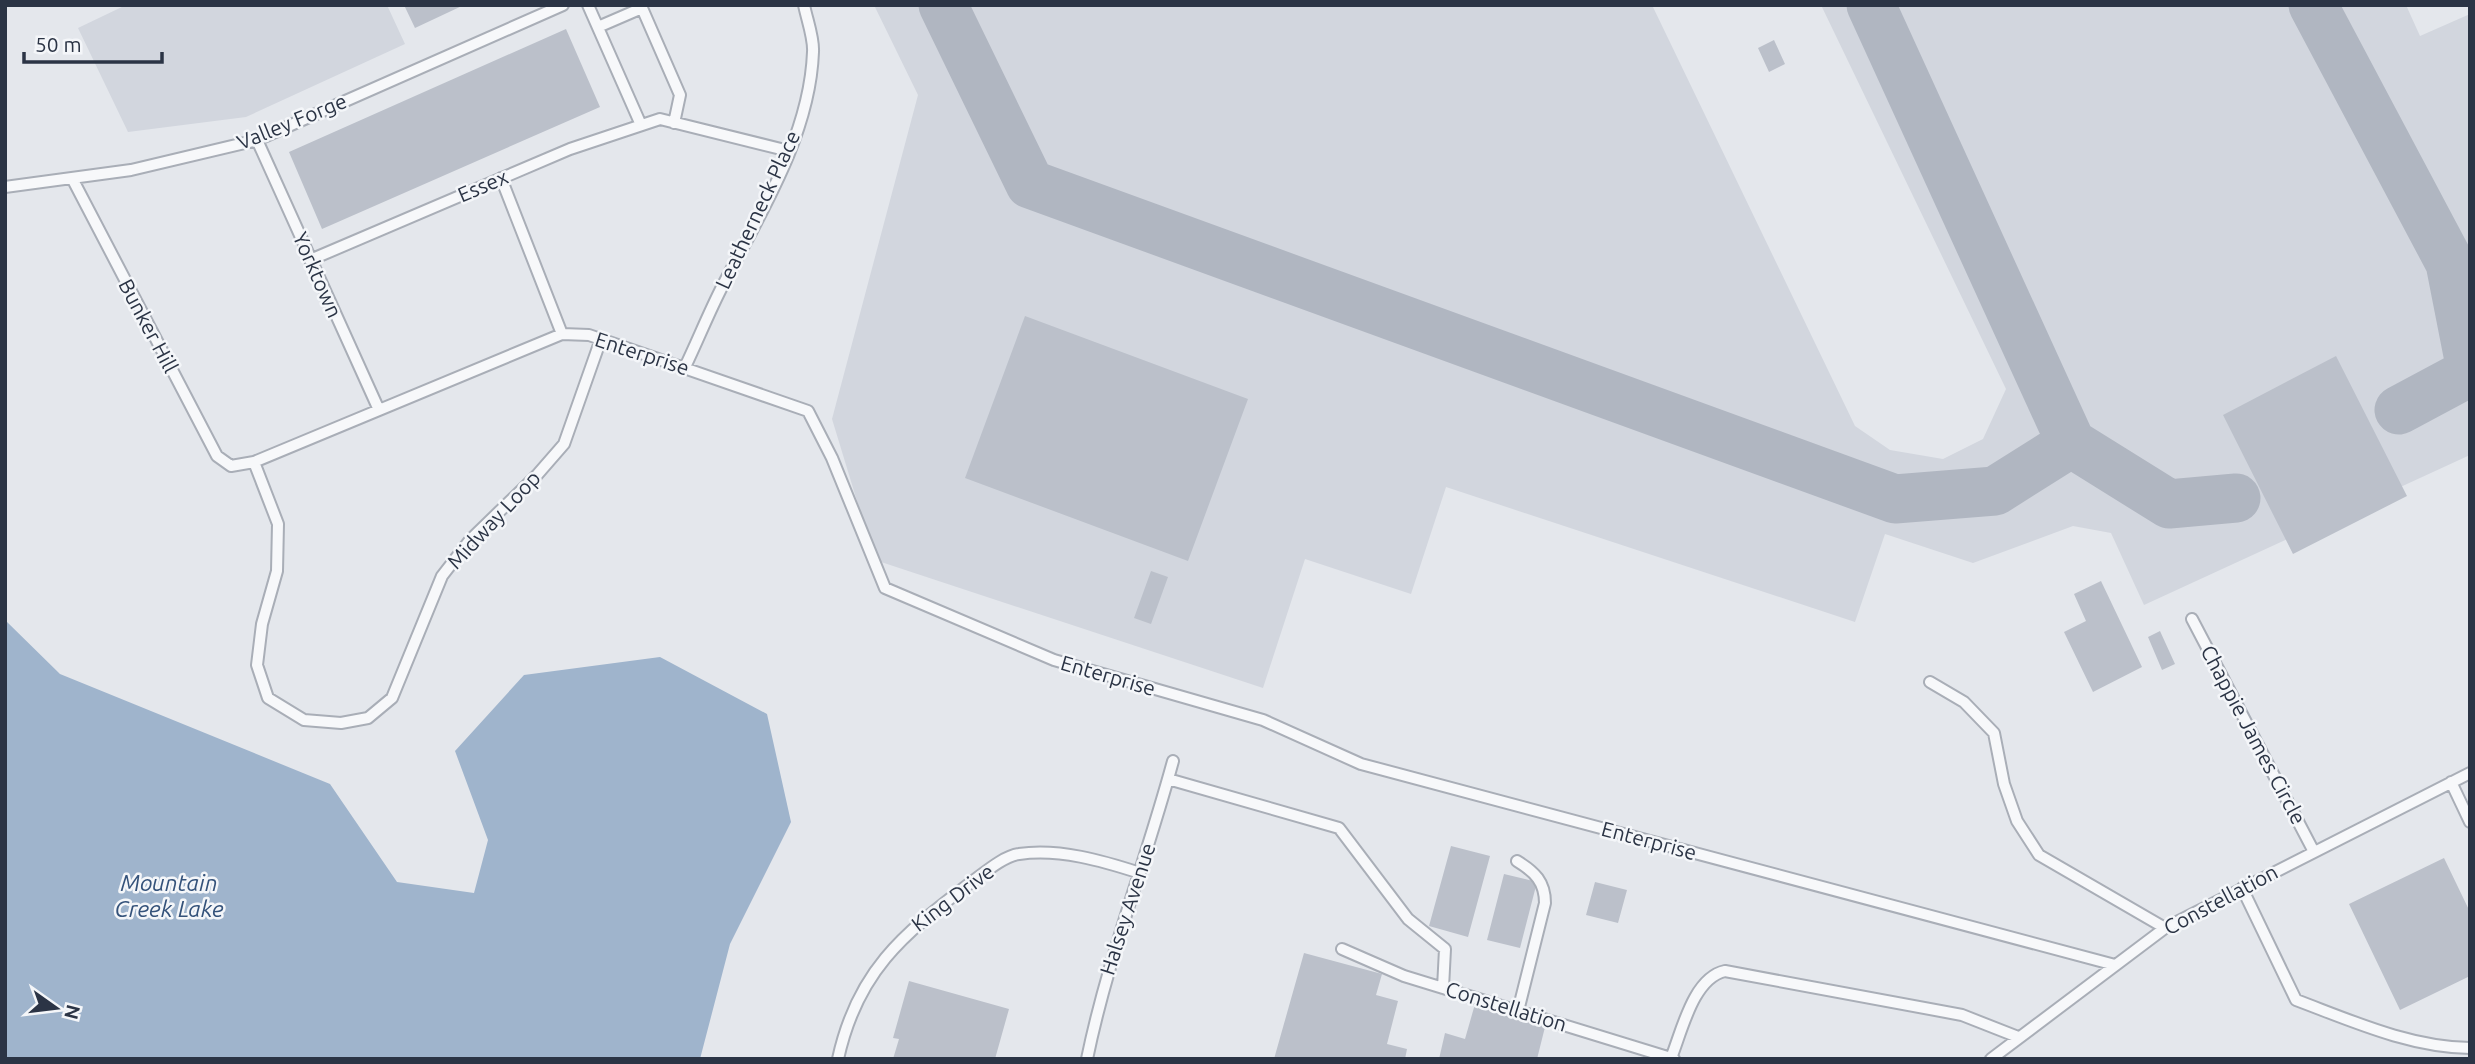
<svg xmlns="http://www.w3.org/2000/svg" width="2475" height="1064" viewBox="0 0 2475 1064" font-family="Ubuntu,sans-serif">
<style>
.built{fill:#d2d6de}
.water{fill:#9fb4cc}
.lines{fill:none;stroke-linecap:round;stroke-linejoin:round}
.taxiway{stroke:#b0b6c1;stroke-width:49}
.building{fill:#bbc0ca}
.service-casing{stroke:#a9aeb7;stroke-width:14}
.service{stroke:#f7f8fa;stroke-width:10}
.labels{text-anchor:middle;stroke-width:5;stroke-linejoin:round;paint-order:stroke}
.street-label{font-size:21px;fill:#2b3445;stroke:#f4f6f9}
.water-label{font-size:23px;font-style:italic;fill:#34527a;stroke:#f4f6f9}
</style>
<rect width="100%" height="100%" fill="#e4e7ec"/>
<path class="built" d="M126,5H387L405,44L246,117L128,132L78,28Z
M874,5H1652L1855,426L1890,450L1943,459L1983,439L2006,389L1821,5H2406L2420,36L2470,14V455L2144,605L2111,533L2073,526L1973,563L1885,534L1855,622L1446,487L1411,594L1305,559L1263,688L875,560L832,419L918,95Z"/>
<path class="water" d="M5,620L60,674L330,784L397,882L474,893L488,840L455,751L524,675L660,657L767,714L791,822L730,944L700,1059H5Z"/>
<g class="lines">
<path class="taxiway" d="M943,5L1030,184L1895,499L1995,491L2071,443
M1871,5L2071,443L2169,504L2236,498
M2313,5L2450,263L2470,365
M2399,410L2470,372"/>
</g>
<path class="building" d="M404,5H464L415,28Z
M566,29L600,107L322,229L289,152Z
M1774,40L1785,64L1769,72L1758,48Z
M1025,316L1248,399L1188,561L965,478Z
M2336,356L2407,496L2293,554L2223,415Z
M1151,571L1168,577L1151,624L1134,618Z
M2101,581L2142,667L2093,692L2064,632L2086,621L2074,594Z
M2160,631L2175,664L2162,670L2148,637Z
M1451,846L1490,856L1468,937L1429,926Z
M2444,858L2470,912V976L2400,1010L2349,904Z
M1504,874L1537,882L1520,948L1487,940Z
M1595,882L1627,890L1618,923L1586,915Z
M1304,953L1382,974L1376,995L1398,1001L1387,1044L1407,1049L1405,1059H1274Z
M909,981L1009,1009L995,1059H893L899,1039L893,1038Z
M1475,1004L1546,1023L1537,1059H1439L1445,1033L1465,1039Z"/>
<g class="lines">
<g class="service-casing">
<path id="service" d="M588,5L641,125
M598,27L642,8L680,95L674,123
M257,140L379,410
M501,178L562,334
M73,180L217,456L231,466L254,462L562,334L589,335L808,411L832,458L885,588L1054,660L1263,720L1361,764L2115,965
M5,187L131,170L257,140L563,5
M310,260L570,149L660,119L789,151
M685,367C698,340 709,312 723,285C760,214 810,135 813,52C814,38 807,20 804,5
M254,462L278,524L277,571L262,624L257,665L268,698L304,720L341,723L368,718L392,698L442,576L470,540L537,475L564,444L601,339
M2192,619L2313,850
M1930,682L1964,702L1994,733L2004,784L2017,821L2039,855L2165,928
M1168,779L1339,828L1408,919L1445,949L1443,988
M2451,782L2470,822
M1517,861C1535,872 1545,882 1545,903L1518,1011
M2242,888L2296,1000C2352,1021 2409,1047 2470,1048
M1342,949L1404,976L1674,1059
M1671,1058C1682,1031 1693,978 1725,971L1962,1015L2018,1037
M838,1059C857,972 902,935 969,884C982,875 1003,856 1019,854C1059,848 1103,861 1140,873
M1087,1059C1108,957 1146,861 1173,761
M1991,1059L2165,928L2470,773"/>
</g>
<use href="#service" class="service"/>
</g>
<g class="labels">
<g class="street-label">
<text transform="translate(292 122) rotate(-22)" y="7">Valley Forge</text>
<text transform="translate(483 186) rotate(-23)" y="7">Essex</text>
<text transform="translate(758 210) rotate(-65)" y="7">Leatherneck Place</text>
<text transform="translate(317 275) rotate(66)" y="7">Yorktown</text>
<text transform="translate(148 326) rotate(62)" y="7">Bunker Hill</text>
<text transform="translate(642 354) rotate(18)" y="7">Enterprise</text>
<text transform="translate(494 520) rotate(-47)" y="7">Midway Loop</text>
<text transform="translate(1108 676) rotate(16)" y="7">Enterprise</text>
<text transform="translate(2253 735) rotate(62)" y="7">Chappie James Circle</text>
<text transform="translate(1649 841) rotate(15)" y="7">Enterprise</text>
<text transform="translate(953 898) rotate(-37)" y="7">King Drive</text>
<text transform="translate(2221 900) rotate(-28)" y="7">Constellation</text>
<text transform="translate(1128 909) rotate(-72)" y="7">Halsey Avenue</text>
<text transform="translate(1506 1007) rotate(17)" y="7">Constellation</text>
</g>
<g class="water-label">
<text x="169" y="891">Mountain<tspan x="169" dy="26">Creek Lake</tspan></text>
</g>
</g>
<rect width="2475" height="1064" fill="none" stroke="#2b3445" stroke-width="14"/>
<g transform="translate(56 1008) rotate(104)" stroke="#f4f6f9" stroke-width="5" paint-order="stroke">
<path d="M0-5L12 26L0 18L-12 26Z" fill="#2b3445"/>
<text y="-10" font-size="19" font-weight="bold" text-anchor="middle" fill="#2b3445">N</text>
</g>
<path d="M24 52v10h138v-10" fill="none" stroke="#2b3445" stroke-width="3.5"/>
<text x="35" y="52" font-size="21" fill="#2b3445" stroke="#f4f6f9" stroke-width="5" paint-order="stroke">50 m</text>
</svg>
